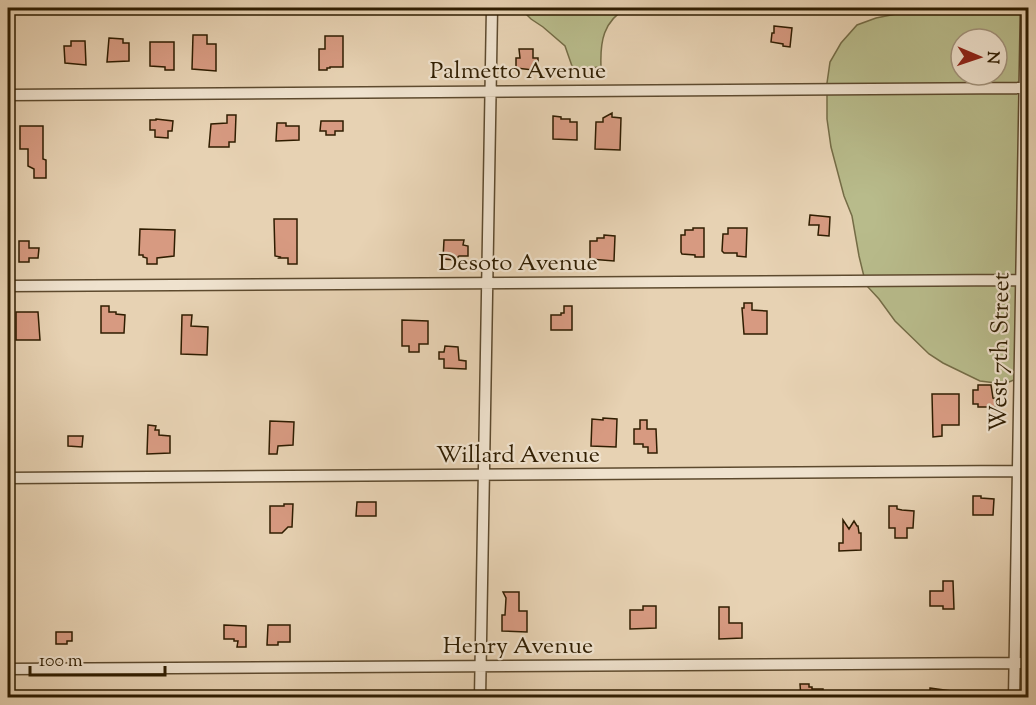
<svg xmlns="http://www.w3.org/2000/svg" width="1036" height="705" viewBox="0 0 1036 705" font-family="'Sorts Mill Goudy',serif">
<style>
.green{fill:#b8bb8b;stroke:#746c46;stroke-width:1.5;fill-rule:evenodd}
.building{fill:#d79a81;stroke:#2f1d01;stroke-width:1.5}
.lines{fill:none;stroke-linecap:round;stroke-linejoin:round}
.minor-casing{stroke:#5d4a2e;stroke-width:13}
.minor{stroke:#efe2ce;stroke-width:10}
.labels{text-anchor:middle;stroke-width:4.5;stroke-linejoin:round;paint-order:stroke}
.street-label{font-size:24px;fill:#2f1d01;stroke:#efe2ce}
</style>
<rect width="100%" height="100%" fill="#e7d2b3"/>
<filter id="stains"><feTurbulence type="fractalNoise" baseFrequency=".00333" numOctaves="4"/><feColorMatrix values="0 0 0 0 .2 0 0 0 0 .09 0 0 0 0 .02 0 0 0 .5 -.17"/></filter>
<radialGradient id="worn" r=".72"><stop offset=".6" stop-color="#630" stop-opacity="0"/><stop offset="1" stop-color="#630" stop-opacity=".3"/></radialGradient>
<path class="green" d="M520,8H627C603,21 600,42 601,67L573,69L565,46L543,27L531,19Z
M910,8H1028V374L1009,382L996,383L980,381L943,363L929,354L895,321L879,299L866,285L859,256L852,216L844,196L831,147L827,119V83L830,62L841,43L857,25L876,18L901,13ZM961,39H997V75H961Z"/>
<path class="building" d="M774,26L792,28L790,47L783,46V44L771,42L772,33H774Z
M193,35H207V44H216V71L192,69Z
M325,36H343V67H330V68H327V70H319V49H325Z
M109,38L123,39V43H129V61L107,62Z
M71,41H85L86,65L65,63L64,46H71Z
M150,42H174V70H165V67L150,66Z
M519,49H533V58H538V68H533V70L516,68V58H520Z
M612,113V117L621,118L620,150L595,149L596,122H603V118Z
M227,115H236L235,142H229V147H209L211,124L227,123Z
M553,116L561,117V119H570V122H577V140L553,139Z
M156,119L173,121L172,131H168V138L155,137V130H150V120H156Z
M321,121H343V131H335V135H326V131H320Z
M277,123H286V126H299V140L276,141Z
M20,126H43V159L46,160V178H34V169L28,166V149H20Z
M810,215L830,217L829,236L818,235L819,225H809Z
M274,219H297V264H288V258H279L280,257L275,256Z
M693,228H704V257H695V255L682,254L681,252V235H685V230H693Z
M728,228H747L746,257L737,256V253H724L722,251L723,234H728Z
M140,229L175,230L174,256L157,258V264H147V258L143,257V255H139Z
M604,235L615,236L614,261L590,259V241H597V238H604Z
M444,240H464L463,245L468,246V256H459L455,260L443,259Z
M19,241H29V248H39L38,258H29V262H19Z
M744,303H752V310L767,311V334H744L742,308H744Z
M101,306H109V312H116V314L125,315L124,333H101Z
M564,306H572V330H551V315H561V313H564Z
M16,312H38L40,340H16Z
M182,315H192L191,326L208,327L207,355L181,354Z
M402,320L428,321V344H419V352H409V346H402Z
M445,346L458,347L459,360L466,361V369L444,368V359H439V352H444Z
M978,385H991L993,398L1000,399V407H978V404H973V390H978Z
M932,394H959V425H942V436L933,437Z
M603,418L617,419L616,447L591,446L592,419L603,420Z
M640,420H647V429H656L657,453H648V447H643V444H634V429H640Z
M270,421L294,422L293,445L278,446L277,454H269Z
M148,425L156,426L155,430H159V435L170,436V453L147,454Z
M68,436H83L82,447L68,446Z
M973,496H981V498L994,499L993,515H973Z
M357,502H376V516H356Z
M284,504H293L292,527H288L282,533H270V506H284Z
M889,506H897V509L902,510L914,511L913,528H907V538H895V528H889Z
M843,520L849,529L854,521L857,526H858L859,533H861V550L839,551V543H843Z
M943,581H953L954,609H943V606H930V591H943Z
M503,592H519V611H527V632L502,631V615H505L506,598Z
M643,606H656V628L630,629V610H643Z
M719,607H729V623H742V638L719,639Z
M224,625L246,626V647H237L238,641H234V639H224Z
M268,625H290V642H278V645H267Z
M56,632H72V641H67V644H56Z
M800,684H809V687H812V689H823V698H801Z
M930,688L951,691V698H930Z"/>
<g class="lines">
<g class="minor-casing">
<path id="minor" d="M8,95L1028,88
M8,286L1028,280
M8,478L1028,471
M8,669L1028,663
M480,698L492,8
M1014,698L1026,8"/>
</g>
<use href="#minor" class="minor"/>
</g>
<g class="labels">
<g class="street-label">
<text x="518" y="78">Palmetto Avenue</text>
<text x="518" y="270">Desoto Avenue</text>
<text transform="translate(999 352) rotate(-89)" y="8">West 7th Street</text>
<text x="518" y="462">Willard Avenue</text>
<text x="518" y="653">Henry Avenue</text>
</g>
</g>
<rect width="1036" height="705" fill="none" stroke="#e7d2b3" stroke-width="30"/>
<rect x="9" y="9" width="1018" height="687" fill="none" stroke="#2f1d01" stroke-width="3"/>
<rect x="15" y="15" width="1006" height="675" fill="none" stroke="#2f1d01" stroke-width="1.5"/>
<g transform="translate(979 57) rotate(92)"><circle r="28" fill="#efe2ce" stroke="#a2937c" stroke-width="1.5"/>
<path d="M0-4.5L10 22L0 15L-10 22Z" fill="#8f2418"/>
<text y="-9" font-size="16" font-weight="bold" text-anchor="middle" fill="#2f1d01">N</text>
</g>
<path d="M30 666v9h135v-9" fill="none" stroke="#2f1d01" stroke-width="3"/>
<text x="39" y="666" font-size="18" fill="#2f1d01" stroke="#efe2ce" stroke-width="4.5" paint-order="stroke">100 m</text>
<rect width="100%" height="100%" filter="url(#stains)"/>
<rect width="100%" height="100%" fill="url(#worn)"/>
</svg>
